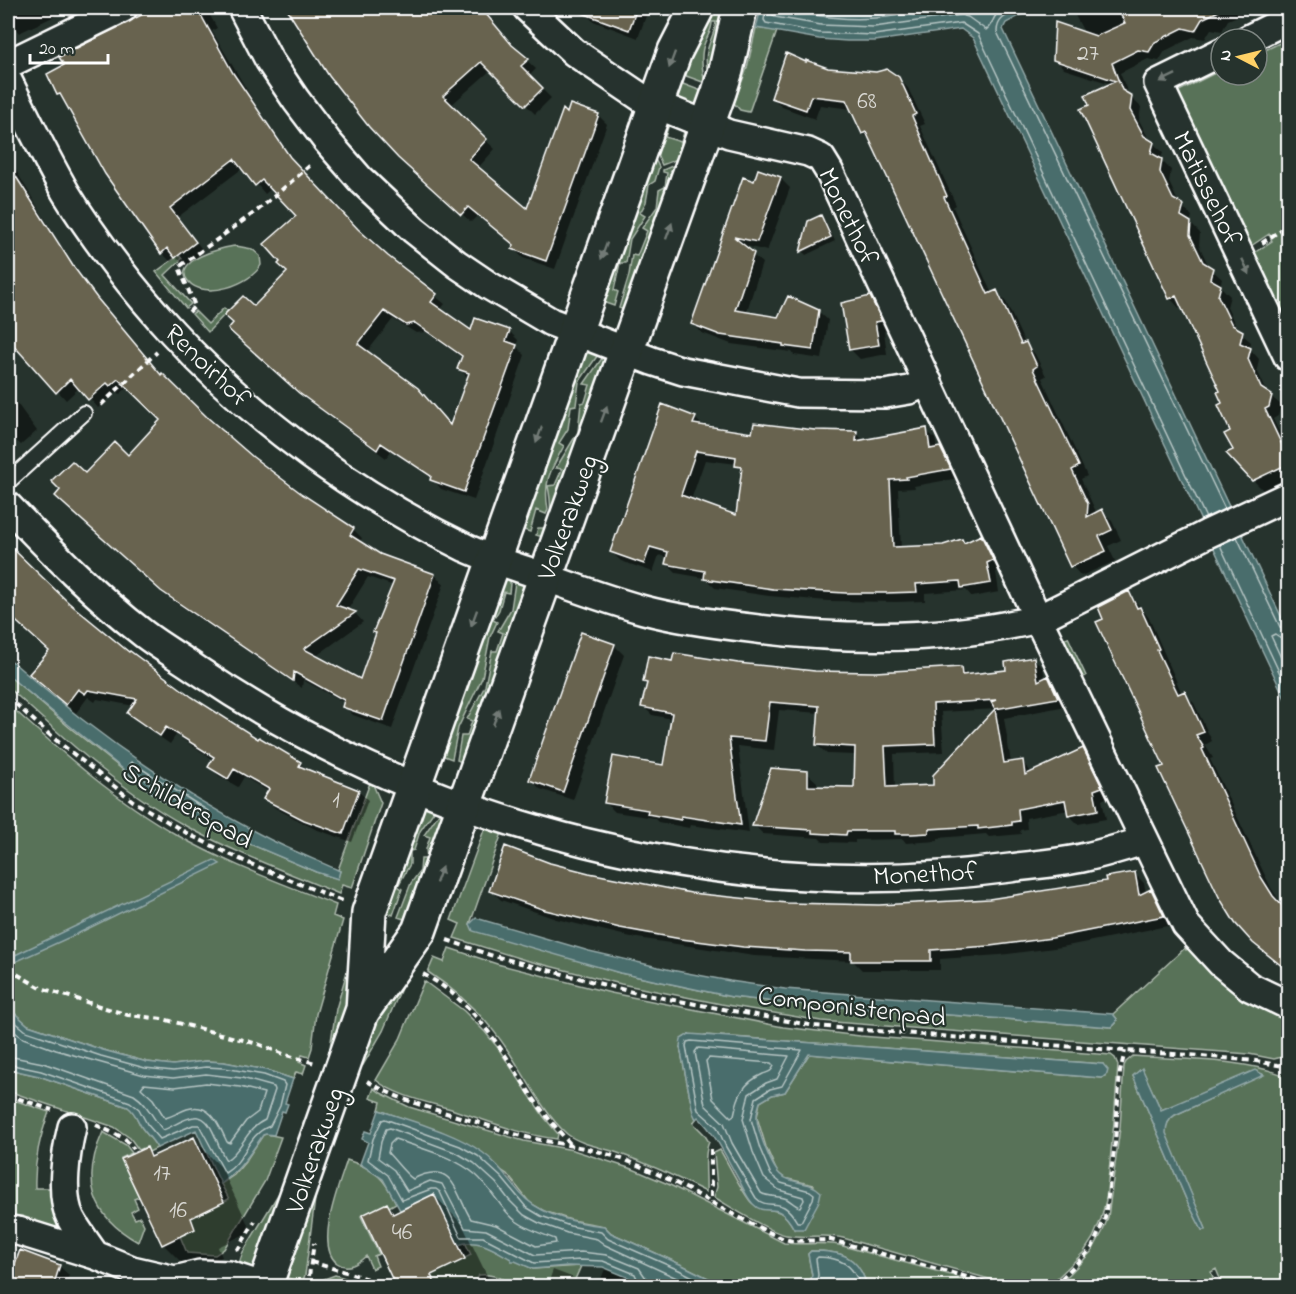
<svg xmlns="http://www.w3.org/2000/svg" width="1296" height="1294" viewBox="0 0 1296 1294" font-family="'Indie Flower',sans-serif">
<style>
.green{fill:#587258;stroke:#acb8ac;stroke-width:1.5;fill-rule:evenodd}
.water{fill:#496d6c;stroke:#92a7a7;stroke-width:1.5}
.shadow{fill:#0007;fill-rule:evenodd}
.lines{fill:none;stroke-linecap:round;stroke-linejoin:round}
.shore{stroke:#b6c5c4;stroke-width:1.5}
.building{fill:#676450;stroke:#fff;stroke-width:1.5;fill-rule:evenodd}
.lane-casing{stroke:#fff;stroke-width:18}
.street-casing{stroke:#fff;stroke-width:32}
.secondary-casing{stroke:#fff;stroke-width:38}
.path{stroke:#fff;stroke-width:4;stroke-dasharray:6 4.5;stroke-linecap:butt}
.lane{stroke:#26332d;stroke-width:14}
.street{stroke:#26332d;stroke-width:27}
.secondary{stroke:#26332d;stroke-width:33}
.oneway{fill:#727a76}
.labels{text-anchor:middle;stroke-width:4.5;stroke-linejoin:round;paint-order:stroke}
.number-label{font-size:24px;fill:#d9d8d3}
.street-label{font-size:27px;fill:#fff;stroke:#26332d}
</style>
<rect width="100%" height="100%" fill="#26332d"/>
<filter id="ink" filterUnits="userSpaceOnUse"><feTurbulence type="fractalNoise" baseFrequency=".0167" numOctaves="2"/><feDisplacementMap in="SourceGraphic" scale="12" xChannelSelector="R" yChannelSelector="G"/><feConvolveMatrix kernelMatrix="1 2 1 2 8 2 1 2 1" color-interpolation-filters="sRGB"/></filter>
<g filter="url(#ink)">
<path class="green" d="M709,8L730,16L711,85L678,73ZM712,22H716C715,33 709,41 707,52C705,60 707,69 708,77L704,79C702,66 700,54 705,42C708,35 712,30 712,22Z
M756,28L777,31L749,112L740,110L734,103L747,68Z
M1288,39V343L1248,257L1272,241L1269,234L1245,250L1177,92L1221,70V75H1257V54Z
M675,81L707,93L698,106H693L676,99L672,89Z
M669,124L665,137L681,142L685,129L691,135L688,155L662,165L652,143L664,125Z
M650,149L659,167L655,181L649,185L646,202L640,213L645,216L630,239L626,263H620L614,290L618,292L614,306L597,300Z
M686,160L630,312L619,308L629,275L632,255L637,256L647,231L642,228L657,207L659,190L665,187L667,173L663,172V170Z
M236,246L252,249L260,256L261,265C251,284 204,301 188,281C171,260 223,247 236,246Z
M179,255L182,259L165,275L191,304L186,308L156,272Z
M224,308L228,311L208,332L192,314L195,311L208,324Z
M585,349L600,352L579,382L576,405L571,406L568,429L559,443L564,446C550,471 543,481 548,510L546,514L536,510L530,532L516,527Z
M605,354L609,359L550,539L536,535L538,528H546C552,513 551,502 548,486L555,485L562,469L556,468L578,432L581,403L585,402L590,385L584,384Z
M511,575L509,593L504,592L499,610L493,620L497,622L490,637L482,678L458,728L452,759L436,753L496,582Z
M516,576L526,582L469,765L457,760L461,736H467L472,721L467,719L485,686L492,651H497L503,633L498,631L511,609Z
M1068,637L1086,676L1080,679L1061,640Z
M8,675L69,727L161,800L243,841L316,872L337,878L340,871L338,870L371,780L381,803L352,888L342,885L339,894C287,872 233,852 184,825C119,789 62,737 8,687Z
M8,704C60,751 115,800 177,835C225,863 284,884 336,905L333,916L343,920L316,1014L312,1048L309,1057L302,1055L299,1062L306,1065L303,1074L296,1072L293,1079L266,1070L224,1062L206,1061L173,1065L147,1062L103,1050L28,1025L9,1009L8,1007Z
M420,804H439L420,831L414,850L410,851V864L398,886L402,889L393,915L383,911Z
M444,806L447,809L410,921L398,917L411,883L420,871L421,859H427L426,849L430,837L424,835Z
M492,826L503,830L470,924L620,973L732,997L785,1003L1112,1027L1116,1023L1117,1019L1113,1014L1185,948L1186,950L1191,947L1288,1017V1048L1282,1057L1274,1059L1249,1054L821,1021L721,1004L621,984L525,960L454,938L460,924L451,920L484,830Z
M358,934L357,980L333,1056L329,1054L336,1009Z
M449,948L497,964L611,993L783,1027L860,1036L1111,1055L1115,1058L1118,1065L1114,1122L1106,1200L1101,1219L1093,1238L1084,1252L1049,1286H1014L843,1238C824,1233 805,1239 786,1235C769,1232 731,1207 714,1197L717,1187L714,1153L720,1150C727,1161 744,1196 752,1203C771,1217 779,1201 794,1229L814,1185L784,1178L777,1172L766,1147L757,1117L760,1102L772,1095L785,1092L809,1054L1102,1078L1105,1076L1103,1064L705,1035L680,1047L690,1098L696,1119L693,1123L704,1134L709,1142C703,1156 707,1176 706,1192C677,1177 649,1164 618,1153C602,1147 581,1145 567,1134C545,1115 525,1076 509,1052C488,1020 460,993 428,972L434,958L444,962Z
M416,953L383,1031L363,1065L360,1064L378,1015Z
M424,981L464,1011L485,1032L498,1048L544,1117L558,1134L557,1139C522,1135 488,1121 454,1110C431,1103 395,1096 376,1080L400,1039Z
M1133,1056C1181,1060 1245,1058 1288,1077V1286H1223L1216,1269L1211,1272L1216,1286H1058L1092,1251L1103,1231L1108,1217L1120,1128L1124,1066L1126,1062ZM1142,1069L1161,1110L1263,1074L1175,1115C1168,1120 1166,1125 1165,1133L1206,1229L1202,1230L1186,1199L1133,1076Z
M8,1069L39,1076L128,1107C136,1113 137,1120 142,1128C147,1135 153,1140 157,1148L149,1152L146,1147L139,1150L130,1138L114,1127L8,1091Z
M374,1088L381,1093L409,1107L524,1141L573,1150L635,1170L668,1184L784,1243C803,1245 821,1242 839,1245L992,1286H867C858,1255 841,1251 811,1251L808,1254L812,1275L810,1286H724L682,1265L611,1233L604,1226L571,1220L544,1211L530,1203L507,1174L443,1133L379,1110L381,1102L370,1098Z
M8,1098L49,1112C40,1137 34,1160 35,1188H54L64,1229L61,1232L15,1218L8,1202Z
M103,1132L126,1145L132,1153L121,1158L139,1197L134,1199L138,1208L131,1212L135,1219L140,1217L144,1225L138,1242C91,1216 81,1180 103,1132Z
M266,1134L281,1137L265,1181L224,1249L215,1255L187,1253L180,1236L190,1218L229,1199L221,1184L234,1175L245,1162L263,1135Z
M347,1160C375,1169 384,1177 396,1203L389,1207L387,1204L361,1216L379,1254L374,1256L378,1266L372,1269L366,1256C358,1263 348,1271 337,1263C314,1245 340,1183 347,1160Z
M282,1188L285,1189L258,1267L254,1266L243,1271L237,1269L243,1252Z
M312,1198L315,1199L305,1275L301,1286H294L291,1279L284,1277Z
M465,1242H480L533,1269L581,1266L572,1286C560,1286 530,1289 520,1286C505,1281 494,1273 479,1275L474,1286H433L431,1275L471,1255Z
M335,1275L371,1286H320L324,1279Z"/>
<path class="water" d="M761,8H1034L1006,23L1003,29L1288,631V705L973,38L961,29L875,41H847L819,39L756,28Z
M8,658C87,728 177,792 271,840C293,851 316,860 338,870L340,871L338,879L316,872L243,841L161,800L11,678L8,675Z
M214,860L220,864L79,933L15,962L13,956Z
M476,918L589,951L671,970L730,981L785,989L1113,1014L1117,1019L1116,1023L1112,1027L785,1003L732,997L620,973L473,931L470,924Z
M8,1007L28,1025L103,1050L147,1062L173,1065L206,1061L224,1062L266,1070L293,1079L285,1103L288,1104L285,1112L282,1111L274,1135L266,1134L263,1135C250,1154 239,1171 221,1184L196,1130L157,1148C153,1140 147,1135 142,1128C137,1120 136,1113 128,1107L39,1076L8,1069Z
M689,1034L1103,1064L1108,1070L1107,1074L1102,1078L809,1054L785,1092L772,1095L760,1102C759,1106 757,1111 757,1116C756,1127 772,1170 782,1176C795,1185 809,1180 821,1192L819,1201L804,1229H794C777,1197 767,1219 753,1204C747,1198 743,1188 739,1180C727,1159 716,1134 698,1117L696,1119L693,1113L680,1047L681,1039Z
M1142,1068L1161,1110L1255,1070L1264,1075L1175,1115C1168,1119 1166,1125 1166,1133L1206,1229L1205,1230H1202L1186,1199L1133,1076Z
M379,1110C413,1122 452,1131 482,1152C498,1163 507,1178 520,1193C540,1216 575,1223 604,1226L611,1233L682,1265L724,1286H639L630,1282L632,1279L603,1267L567,1266L533,1269L515,1261H511V1259C493,1249 479,1238 458,1245L434,1194L400,1210L383,1179L360,1164L368,1142L362,1139L365,1131L371,1133Z
M811,1251C841,1251 858,1255 867,1286H810L812,1275L808,1254Z"/>
<path class="shadow" d="M8,8H72L19,33L8,19Z
M161,8H205L207,10L217,28L212,31L263,117L299,168L336,208L387,257L445,304L440,310L472,333L509,331L518,340L516,346L525,355L474,500L441,489L432,478L391,451L386,458L310,402L239,338L254,308L289,272L298,216L272,188L265,194L243,168L178,217L204,252L185,266L176,257L171,262L162,253L67,103L58,94L67,65L61,57ZM393,319L416,333L426,332L463,358L459,368L468,378L451,427L367,352Z
M288,8H482L517,51L536,69L529,76L551,98L535,114L491,70L450,106L495,149L477,169L528,211L568,116L598,115L607,124L555,269L523,258L514,249L515,245L478,215L471,222L408,167L307,41Z
M580,8H649L638,38L593,21Z
M1071,8H1104L1107,14L1122,8H1269L1268,10L1257,8L1228,20L1222,31L1211,29L1205,39L1193,37L1165,51L1159,61L1148,59L1120,73L1129,96L1141,107L1139,120L1150,141L1163,152L1161,160L1171,170L1169,182L1179,204L1192,216L1190,223L1200,233L1199,245L1209,267L1222,279L1220,286L1230,296L1227,307L1238,331L1251,342L1250,349L1259,359L1257,370L1268,394L1281,405L1278,416L1273,419L1288,450V478L1263,490L1253,480L1235,451L1232,432L1222,391L1182,306L1179,308L1170,298L1091,105L1111,84L1064,69L1055,59L1085,34Z
M827,70L898,78L908,88L925,124L920,126L956,205L953,207L992,294L996,292L1006,302L1025,344L1035,354L1046,376L1042,378L1087,476L1081,479L1097,514L1102,511L1112,521L1121,540L1108,546L1115,561L1081,576L1072,566L873,143L863,133L852,109L820,105L815,119L782,107L772,97Z
M8,157L69,260L105,309L161,376L206,418L252,458L301,495L353,529L362,538L359,543L379,555L435,575L444,584L392,729L353,715L344,706L345,703L303,680L302,688L172,600L66,505L85,475L128,457L162,420L128,387L120,394L117,391L98,408L80,387L66,400L8,337ZM368,577L394,586L361,681L315,657L363,622L355,613L347,611Z
M780,178L790,188L767,251L742,245L762,263L746,314L779,318L818,311L828,320L822,359L794,355L792,352L731,344L702,333L692,324L755,183Z
M821,217L825,221L835,241L806,255L802,251L809,222Z
M870,298L879,308L890,330L884,331L887,354L860,359L850,349Z
M8,391L37,431L21,445L11,436L8,439Z
M695,418L704,427L754,434L815,431L856,433L864,441L926,430L935,439L937,449L940,448L949,458L959,478L914,486L915,488L898,489L901,548L965,544L981,536L990,546L1001,570L996,572L999,592L972,597L966,590L925,593V601L896,602L828,601L769,596L715,588L705,578L676,573L667,564L668,558L659,555L653,572L621,561L611,552ZM705,460L737,464L743,472L738,517L691,500Z
M1288,532V586L1286,584L1279,536Z
M8,546L68,604L129,655L191,699L258,741L259,739L300,763L309,772L358,791L368,800L352,842L315,829L275,808L265,799L269,792L244,777L238,787L219,776L210,767L214,760L176,735L170,744L138,722L129,713L134,706L97,699L95,702L88,697L76,713L40,683L51,652L8,613Z
M1129,593L1149,618L1182,694L1184,693L1194,703L1212,741L1205,745L1213,758L1210,759L1271,888L1288,913V971L1254,942L1105,620Z
M614,645L624,655L573,800L540,789L531,779Z
M1034,659L1043,668L1045,679L1048,678L1057,687L1066,706L1004,718L1011,763L1023,762L1032,773L1083,750L1092,759L1110,796L1102,800L1106,819L1078,824L1069,815V810L1026,818L1027,829L1020,830L1021,834L989,837L986,834L938,838V841L906,843L903,839L855,840V843L823,842L819,838L763,834L754,825L807,773L817,782V787L855,789L856,755L827,754L817,745L820,713L779,710L774,750L738,746L749,833L690,825L689,828L658,822L654,818L615,812L606,803L664,767L672,719L652,715L643,706L648,685L644,682L674,663L738,665L815,672L875,673L960,669L968,676L1008,672ZM997,709L934,775L935,786L895,788L894,754L944,752L941,712Z
M549,865L589,875L691,895L787,904L879,906L989,900L1108,882L1134,873L1144,883L1146,893L1151,891L1160,901L1172,925L1062,947L1000,955L940,959V970H862L853,961L754,956L631,937L556,919L501,900L491,890Z
M193,1139L221,1167L251,1231L218,1247L222,1257L191,1272L163,1244L146,1149L155,1157Z
M434,1195L462,1224L492,1286H397L387,1205L396,1214Z
M21,1252L59,1266L69,1275L65,1286H8Z
M605,1269L632,1280L638,1286H547L553,1270L590,1284L593,1278L600,1281Z"/>
<g class="lines">
<path class="shore" d="M766,8L764,20L766,23L820,33L874,35L961,23L978,34L1206,518
M774,8L773,15L775,17L821,25L874,27L961,15L968,17L986,30C995,23 991,15 1005,8
M783,8L785,10C815,15 844,21 874,18C899,16 925,11 949,8
M1021,8C1010,14 997,17 997,32L1225,509
M1237,537L1280,627L1288,631
M1220,545L1288,691
M1288,639L1281,638L1275,634L1271,636L1288,673
M131,762L208,811L209,815L205,816L164,795L129,767V764Z
M8,1016L26,1031L101,1056L145,1068L173,1071L206,1067L224,1068L264,1075L283,1082L285,1085L280,1106L270,1126C247,1134 245,1162 225,1173L199,1125H193L160,1139L147,1124L139,1109L130,1102L41,1071L8,1064
M8,1027L23,1038L56,1050L144,1075L173,1078L206,1074L223,1076L242,1078L274,1087L275,1090L265,1120C245,1129 243,1150 226,1160C217,1149 213,1114 194,1117C183,1118 173,1127 163,1130C152,1118 148,1104 134,1095L43,1063L8,1056
M691,1041L802,1050L782,1086L770,1089L756,1098L751,1119L760,1149L771,1175L781,1183L810,1191L814,1194L813,1199L801,1222H797C781,1193 769,1212 756,1198L726,1147L717,1127L698,1110L686,1046L687,1042Z
M698,1048L789,1056L777,1079L766,1083L749,1094L743,1119L753,1152L764,1178L779,1190L803,1197L804,1200L800,1207C795,1206 792,1202 787,1199C779,1195 769,1198 761,1193L732,1143L724,1123L705,1105L695,1052Z
M709,1058L771,1063L774,1066C771,1072 769,1072 763,1074C743,1083 738,1095 734,1115L731,1117L713,1099L706,1061Z
M206,1083L240,1087L264,1093L258,1112L246,1121L230,1143L227,1142C219,1125 210,1101 187,1109C179,1112 173,1116 165,1118L153,1099L141,1088L144,1084L175,1087Z
M395,1139C422,1149 454,1156 476,1175C492,1189 500,1209 516,1221C527,1229 542,1234 555,1239L556,1243L536,1246L496,1225L471,1219C454,1191 454,1159 413,1179C405,1174 396,1161 388,1153L390,1144Z
M640,1286L635,1274L603,1261L580,1260L534,1263L483,1237H461L440,1192L436,1189H431L402,1200L388,1175L368,1160L373,1139L382,1120L385,1119L460,1146L478,1156L502,1178L526,1207L541,1216L570,1226L601,1232L608,1239L679,1270L711,1286
M648,1286L646,1278L639,1268L607,1255L581,1252L535,1255L486,1230L465,1228L442,1184L430,1181L407,1191L394,1170L378,1158L381,1142L386,1129L390,1128L457,1153L474,1163L496,1183L509,1200L524,1215L539,1223L567,1233L597,1239L605,1245L694,1286
M816,1286L818,1275L816,1259L818,1257C840,1257 854,1265 860,1286"/>
</g>
<path class="building" d="M155,8H197L233,73L290,157L358,229L388,256L437,294L431,302L471,330L475,318L510,330L506,341L517,345L464,492L430,480L431,476L381,443L377,450L299,393L228,329L233,323L224,315L243,296L254,306L287,272L278,264L280,262L264,244L296,216L262,180L255,186L234,159L170,208L196,242L175,258L167,248L161,254L105,174L60,94L57,95L47,74L64,65L59,57ZM384,311L406,325L415,323L462,356L457,369L469,373L450,425L418,388L358,344Z
M286,8H481L512,45L529,59L521,66L543,88L525,106L481,62L443,96L487,139L469,159L527,208L563,109L567,113L570,104L599,114L546,261L512,249L514,245L468,207L461,215L398,158L369,127L329,76Z
M575,8H637L629,30L574,10Z
M1117,8H1225L1202,19L1195,31L1183,28L1155,42L1149,52L1138,50L1112,63L1122,90L1132,96L1130,110L1144,136L1154,142L1151,153L1162,159L1160,172L1173,199L1184,205L1181,216L1191,222L1190,235L1203,262L1213,268L1210,279L1221,285L1218,296L1232,325L1243,331L1240,343L1251,348L1248,359L1261,388L1272,395L1269,407L1265,409L1283,447L1288,448V464L1252,481L1226,453L1233,450L1224,434L1230,431L1218,405L1222,403L1217,392L1220,391L1176,296L1169,299L1080,109L1089,105L1085,95L1116,81L1053,60L1055,22L1096,36L1125,23Z
M786,53L806,62V60L828,68L876,72L887,69L899,77L916,114L912,116L947,196L944,197L988,294L997,290L1021,344L1026,342L1037,366L1033,369L1079,466L1072,470L1088,504L1087,517L1102,509L1112,530L1099,536L1106,551L1070,567L866,132L862,134L846,100L811,96L806,110L771,98Z
M8,164L73,266L97,298L161,375L162,373L207,417L253,457L302,494L354,528L350,535L380,554L435,574L383,721L342,707L344,700L294,672L293,681L161,591L55,496L60,490L51,481L72,461L85,473L115,442L128,455L160,420L118,379L110,386L107,383L88,400L70,379L56,393L8,339ZM359,569L394,581L373,632L376,633L360,679L304,649L356,612L336,605Z
M758,169L781,177L757,242L734,237L754,253L735,310L778,317L788,296L819,310L813,350L783,346V344L720,335L691,324L743,177L754,181Z
M821,215L831,237L800,252L808,221Z
M870,296L882,321L875,322L879,345L849,350L841,303Z
M662,404L696,417L693,424L752,433L754,423L815,430L857,431L856,441L927,428L930,449L940,447L951,469L906,477L907,479L890,480L893,547L943,545L962,539L964,543L981,535L993,560L987,563L991,583L961,588L960,581L916,584L917,592L886,593H846L773,589L704,579L705,571L665,564L668,552L650,547L644,564L610,552ZM696,451L736,457L735,466L742,467L736,515L681,495Z
M8,544L69,603L129,652L130,651L192,697L258,739L259,737L301,762L299,766L359,790L343,834L304,820L263,799L269,789L234,769L228,779L208,767L214,757L166,727L160,736L127,713L137,699L88,690L85,694L78,689L66,705L29,674L49,651L8,614Z
M1129,591L1137,608L1140,607L1159,649L1157,650L1178,694L1185,691L1204,732L1196,735L1204,748L1202,749L1261,877L1273,896L1288,912V971L1253,943L1235,923L1219,897L1158,768L1164,766L1096,622L1103,619L1098,607Z
M581,632L615,644L563,792L529,780Z
M674,653L738,663L815,671L875,672L961,667L962,675L1006,670L1005,662L1034,657L1038,681L1048,676L1058,698L995,709L1004,763L1023,760L1025,775L1083,748L1102,787L1094,790L1098,810L1068,816L1065,800L1018,809L1019,821L1012,822V825L978,829V826L929,829V833L912,834H895V831H847L846,835L812,833V830L752,826L771,768L808,771V786L854,787L855,747L816,745L819,706L770,702L765,741L729,738L741,825L681,816V820L647,814L648,810L604,803L613,756L663,765L672,713L641,707L647,683L643,682L648,656L672,661ZM996,700L991,702L995,709L933,775V785L887,787L885,746L935,744L933,704Z
M505,846L550,863L589,873L691,893L787,903L879,905L989,899L1106,881L1105,877L1135,872L1139,895L1151,889L1164,916L1052,938L990,946L931,950V961H851V952L805,951L743,947L681,939L620,928L545,910L489,891Z
M194,1137L224,1202L191,1218L195,1229L162,1245L121,1159L147,1147L151,1157Z
M434,1194L465,1259L431,1275L437,1287H396L362,1215L387,1203L393,1214Z
M20,1250L60,1265L53,1287H13L16,1279L10,1277Z"/>
<g class="lines">
<g class="lane-casing">
<path id="lane" d="M8,482L84,413"/>
</g>
<g class="street-casing">
<path id="street" d="M242,8L269,60L296,100L327,141L360,179L414,230L457,264L488,285L551,322L652,361L683,371L798,393L885,394L909,390L928,382
M527,8L574,52L645,100L729,134L808,152L821,158L829,171L1038,619L1186,925L1221,963L1250,987L1288,1005
M1248,39L1288,19
M1221,52L1158,83L1288,357
M8,64L123,8
M8,81C27,119 45,157 66,193C94,239 136,293 173,333C255,422 357,495 466,548C488,558 513,566 537,574C572,587 608,600 644,610C678,619 715,624 750,628C843,640 945,641 1038,619L1207,534L1288,496
M8,506C50,550 96,597 144,634C161,647 179,657 196,669C430,828 728,906 1010,868C1036,864 1064,863 1090,856C1108,852 1126,846 1144,841
M72,1127C66,1152 59,1196 71,1219C78,1232 87,1243 95,1255
M8,1232L11,1230L18,1231L95,1255L132,1270L175,1280L200,1274L229,1275L262,1286"/>
</g>
<g class="secondary-casing">
<path id="secondary" d="M363,1011L369,912L675,51L697,8
M265,1286L362,1012L419,931L719,92L726,70L740,8"/>
</g>
<path class="path" d="M1262,243L1288,225
M189,312L195,306L179,267L258,210L313,163
M101,405L157,352
M8,697L52,737L133,801L190,835L246,862L342,901
M447,940L490,955L636,993L815,1026L1125,1051L1190,1055L1256,1061L1288,1067
M8,969L41,988L128,1015L163,1019L258,1044L286,1055L315,1063
M423,974C475,1001 502,1051 533,1098C545,1115 558,1130 571,1145
M367,1081C400,1101 437,1110 473,1121C494,1127 514,1135 535,1139C560,1144 586,1147 610,1155C671,1174 723,1213 782,1238L792,1241L831,1240L1000,1286
M8,1095L52,1110
M96,1125L124,1138L134,1149
M711,1149V1202
M237,1251L255,1221
M311,1262L349,1273L388,1286
M306,1286L309,1276L314,1243
M1054,1286L1092,1248L1105,1218L1115,1143L1120,1072L1125,1051"/>
<use href="#lane" class="lane"/>
<use href="#street" class="street"/>
<use href="#secondary" class="secondary"/>
</g>
<defs><path id="oneway-solid" d="M-6-.8H1V-3.2L6.5 0L1 3.2V.8H-6Z" transform="scale(1.5)"/></defs>
<g class="oneway">
<use href="#oneway-solid" transform="translate(672 60) rotate(110)"/>
<use href="#oneway-solid" transform="translate(1168 78) rotate(154)"/>
<use href="#oneway-solid" transform="translate(669 231) rotate(-70)"/>
<use href="#oneway-solid" transform="translate(604 251) rotate(110)"/>
<use href="#oneway-solid" transform="translate(1246 267) rotate(65)"/>
<use href="#oneway-solid" transform="translate(604 414) rotate(-70)"/>
<use href="#oneway-solid" transform="translate(539 435) rotate(110)"/>
<use href="#oneway-solid" transform="translate(474 618) rotate(110)"/>
<use href="#oneway-solid" transform="translate(496 717) rotate(-70)"/>
<use href="#oneway-solid" transform="translate(439 875) rotate(-70)"/>
</g>
</g>
<g class="labels">
<g class="number-label">
<text x="1088" y="60">27</text>
<text x="867" y="108">68</text>
<text x="336" y="807">1</text>
<text x="162" y="1180">17</text>
<text x="178" y="1217">16</text>
<text x="402" y="1239">46</text>
</g>
<g class="street-label">
<text transform="translate(1208 188) rotate(64)" y="9">Matissehof</text>
<text transform="translate(849 216) rotate(64)" y="9">Monethof</text>
<text transform="translate(208 365) rotate(44)" y="9">Renoirhof</text>
<text transform="translate(567 517) rotate(-70)" y="9">Volkerakweg</text>
<text transform="translate(188 805) rotate(30)" y="9">Schilderspad</text>
<text transform="translate(925 873) rotate(-3)" y="9">Monethof</text>
<text transform="translate(852 1006) rotate(7)" y="9">Componistenpad</text>
<text transform="translate(314 1150) rotate(-71)" y="9">Volkerakweg</text>
</g>
</g>
<rect width="1296" height="1294" fill="none" stroke="#26332d" stroke-width="30"/>
<rect x="15" y="15" width="1266" height="1264" fill="none" stroke="#fff" stroke-width="2" filter="url(#ink)"/>
<g transform="translate(1239 57) rotate(277)"><circle r="28" fill="#26332d" stroke="#7d8581" stroke-width="1.5"/>
<path d="M0-4.5L10 22L0 15L-10 22Z" fill="#ffd166"/>
<text y="-9" font-size="16" font-weight="bold" text-anchor="middle" fill="#ffffff">N</text>
</g>
<path d="M30 54v9h78v-9" fill="none" stroke="#ffffff" stroke-width="3"/>
<text x="39" y="54" font-size="18" fill="#ffffff" stroke="#26332d" stroke-width="4.5" paint-order="stroke">20 m</text>
</svg>
